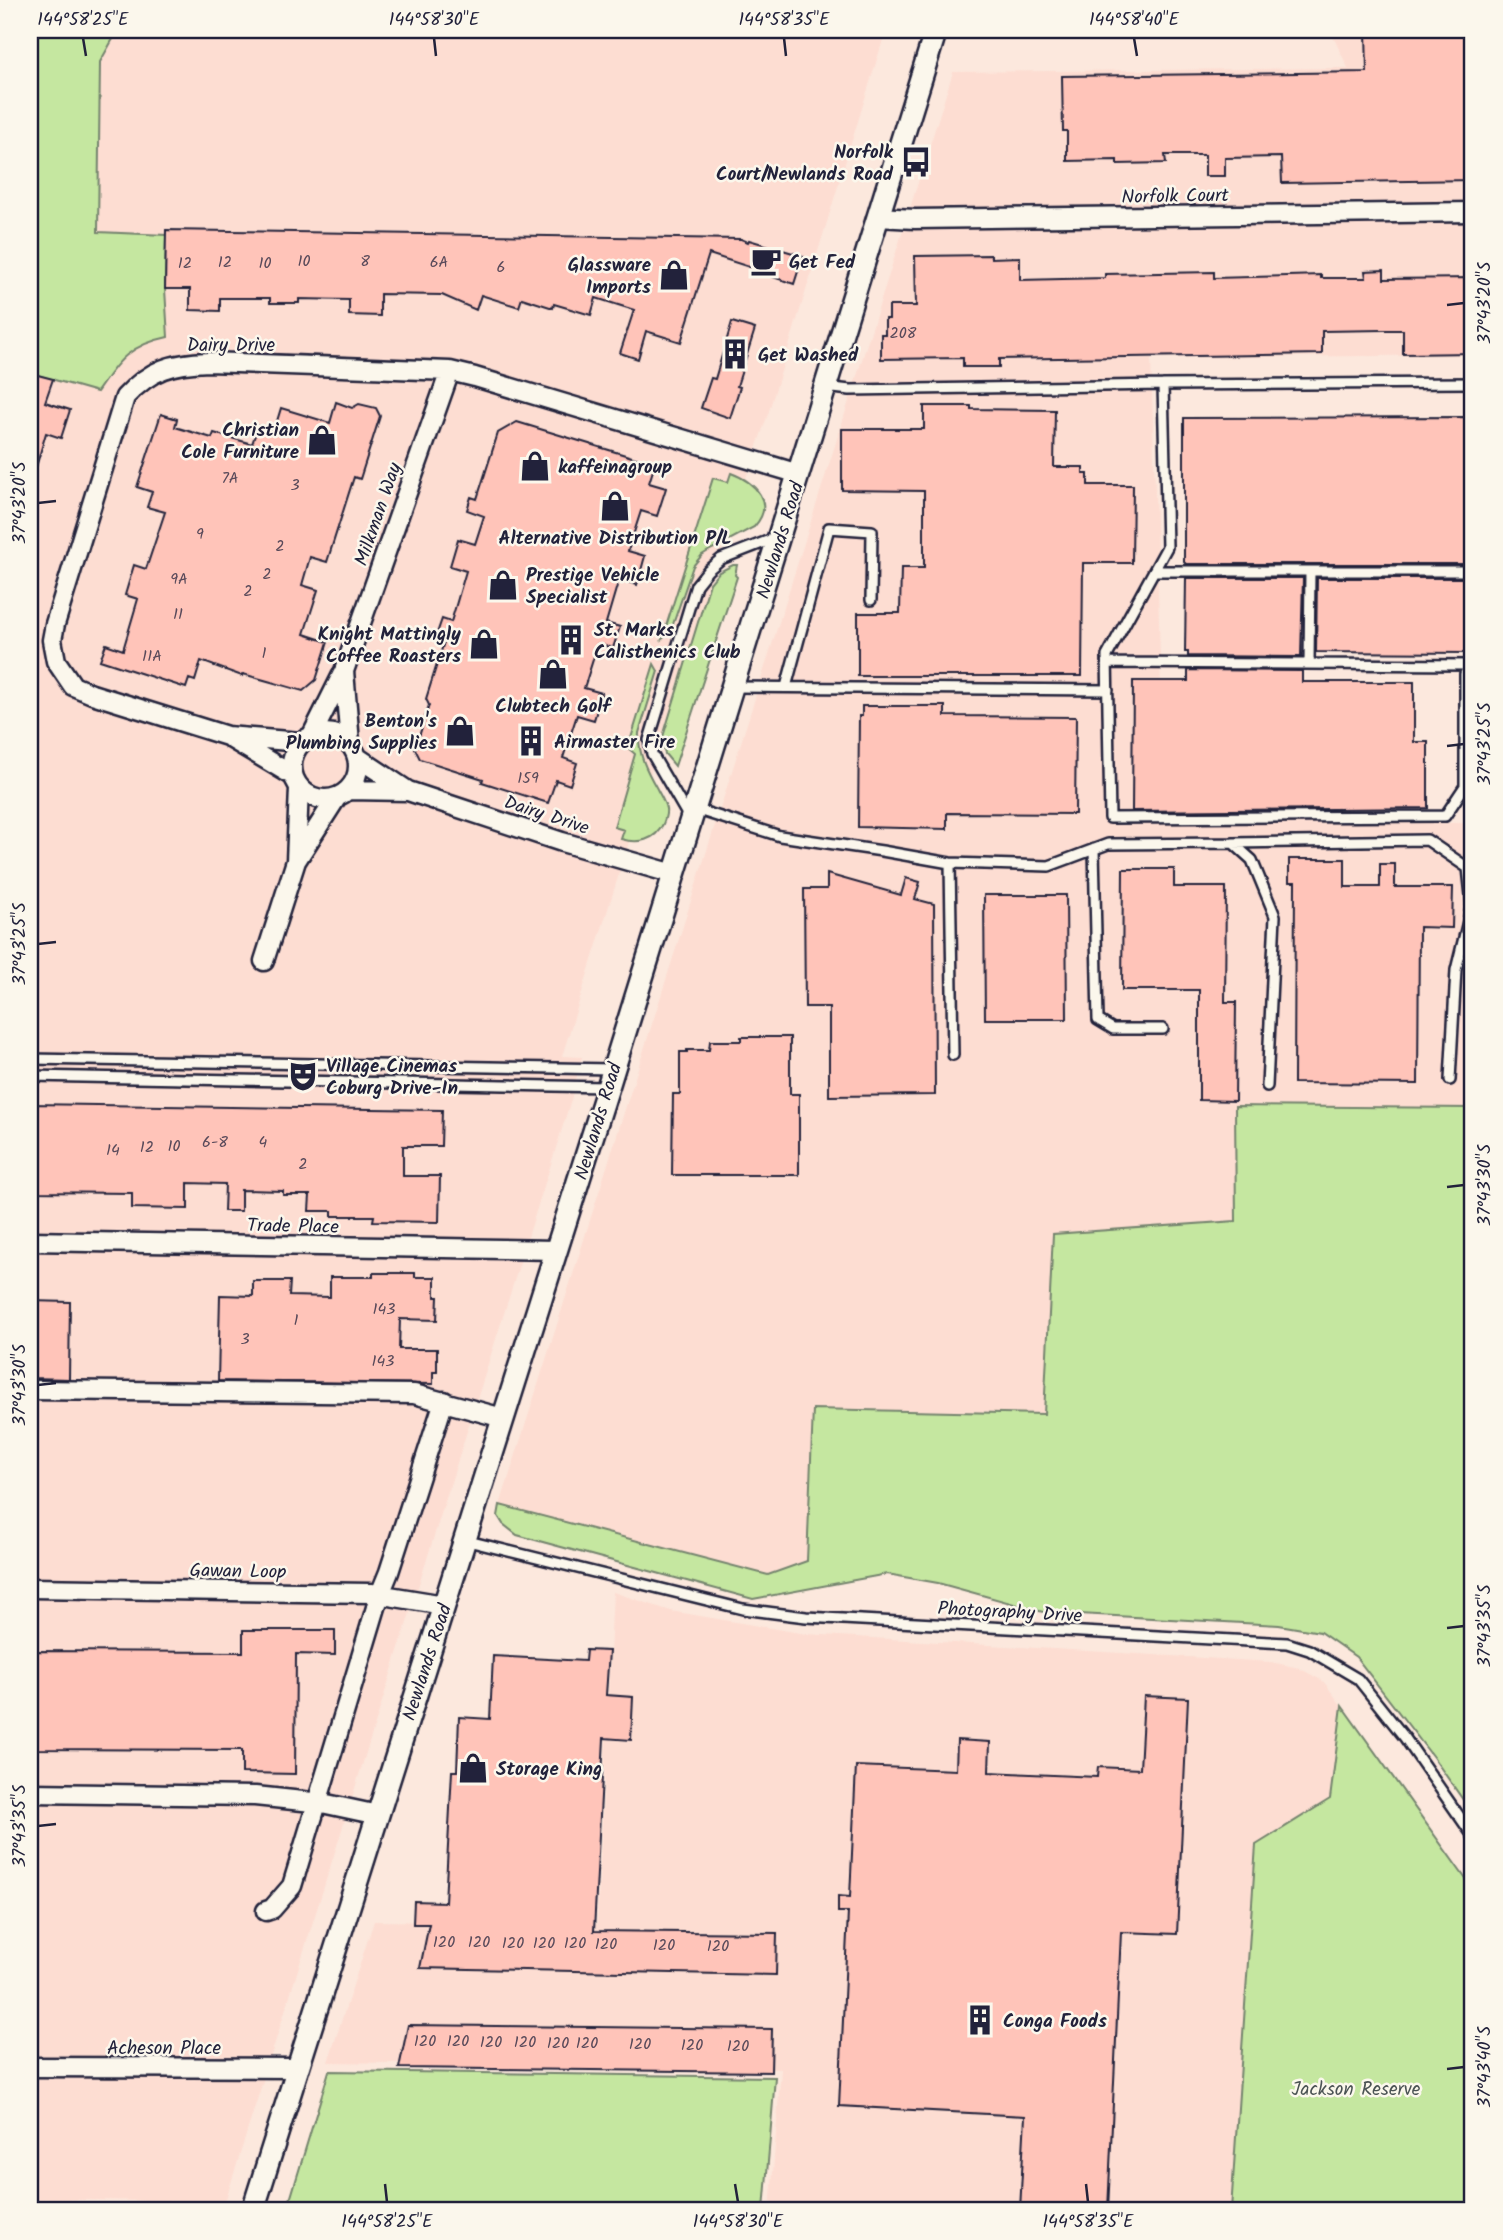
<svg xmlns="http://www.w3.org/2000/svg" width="1503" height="2240" viewBox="0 0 1503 2240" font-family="Kalam,sans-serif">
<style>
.built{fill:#fdddd2}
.green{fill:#c5e7a0;stroke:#74846e;stroke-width:2}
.building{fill:#ffc4b9;stroke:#22223b;stroke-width:2}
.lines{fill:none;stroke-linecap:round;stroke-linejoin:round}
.service-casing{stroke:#22223b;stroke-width:14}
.minor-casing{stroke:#22223b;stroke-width:23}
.tertiary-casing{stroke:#22223b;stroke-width:26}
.service{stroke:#fbf7ec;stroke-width:9}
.minor{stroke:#fbf7ec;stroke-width:18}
.tertiary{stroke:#fbf7ec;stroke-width:21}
.ticks{fill:none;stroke:#22223b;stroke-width:2.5}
.labels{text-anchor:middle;stroke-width:5;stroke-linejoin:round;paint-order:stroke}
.number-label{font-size:16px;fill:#594a5a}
.poi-label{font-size:19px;font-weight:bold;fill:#22223b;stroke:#fbf7ec;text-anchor:start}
.street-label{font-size:19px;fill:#22223b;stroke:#fbf7ec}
.park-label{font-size:19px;fill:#4b5354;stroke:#fbf7ec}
.neatline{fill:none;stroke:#22223b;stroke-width:2.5}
.ticks-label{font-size:18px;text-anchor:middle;fill:#22223b}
</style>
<rect width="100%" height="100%" fill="#fce8dd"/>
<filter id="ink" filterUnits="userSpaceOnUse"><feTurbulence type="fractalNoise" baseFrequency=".0143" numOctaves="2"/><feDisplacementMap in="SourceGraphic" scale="14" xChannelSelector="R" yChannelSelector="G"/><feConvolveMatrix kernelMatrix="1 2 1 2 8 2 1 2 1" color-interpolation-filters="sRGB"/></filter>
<g filter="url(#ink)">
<path class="built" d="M118,30H886L768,414L710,583L562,1056L582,1057L571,1100L225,2202L30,2199V373L97,392L112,370L131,351L147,341L168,337L165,289L166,235L98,232L100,61Z
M1330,30H1473V355L1151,358L1165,821L1473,823V1108L1236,1106L1237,1221L1053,1234L1044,1415L814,1409L807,1561L768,1575L500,1505L953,72L1348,68Z
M613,1592L671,1611L806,1634L1271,1662L1299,1668L1323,1681L1342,1706L1330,1799L1256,1846L1231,2210H770L781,2069L328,2062L374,1921L597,1924Z"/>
<path class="green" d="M30,30H118L100,62L98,232L166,235L165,289L168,337C129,345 119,360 97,392L30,373Z
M731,473C755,482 776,503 754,527L710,550L702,555L693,566L670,633L662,639L713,478L728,482Z
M733,565H737L735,575L737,577L675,766L665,754L662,740L710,583L719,572Z
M654,664L658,671L639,733C638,755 647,771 657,789C660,795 665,802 666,809C667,814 665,819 663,824C655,841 638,844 621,839L624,830L614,827L635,754L628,748Z
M1235,1106L1473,1108V1814L1433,1757L1356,1657L1320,1632L1279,1625L1043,1612L938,1583L887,1574L753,1599L517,1535L503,1524L498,1516L500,1505L768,1575L807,1561L813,1409L1044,1414L1053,1234L1236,1221Z
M1342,1706L1473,1889V2210H1231L1256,1845L1330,1799Z
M329,2071L775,2077L764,2210H287Z"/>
<path class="building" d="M1366,30H1473V180L1282,183L1281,157L1225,158V176H1205V155H1165L1166,163L1117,164V160L1067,161V131H1063L1062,76L1367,72Z
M166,230L741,239L748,242L749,240L803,256L794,284L761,273L762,271L709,254L681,342L646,331L638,359L620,353L634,310L596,298L591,315L554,304L553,308L522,298L519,307L481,295L476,310L442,295L380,294V316L349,315V300L299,299V303H270V298H220V311L190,310V289H165Z
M991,255V258L1020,257V280L1105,278V274L1214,272V278L1321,275V278H1366L1365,271L1384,270V279L1473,278V353L1403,354V330H1384L1322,331V354L999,359V367H963V358L881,359V334H885V319H889V306H916L915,256Z
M732,322L755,329L737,386L740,387L730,418L701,408L711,378L715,379Z
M30,373L53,379L45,402L70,410L61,438L46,433L34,474L30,473Z
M336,402L352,408L359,404L376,408L380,416L360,479L354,477L327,562L310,557L302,585L318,590L304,634L328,642L316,680L303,691L243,674L242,676L201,661L195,681L189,679L186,688L100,660L106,644L123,650L138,599L125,595L134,565L146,569L165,512L147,507L152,492L137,487L161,414L177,419L175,427L212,438L214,433L252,444L258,426L274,431L281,408L330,423Z
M924,406H971V409L1055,410L1054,467H1083V474H1088V485H1133L1132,563H1083L1082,676H858V613H900L901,568H924V491L842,490V429H924Z
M1467,417L1468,485H1473V550H1468V564H1186L1184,562V418Z
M517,422L655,464L649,483L666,488L657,516L641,511L628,551L645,556L637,585L619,579L606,623L620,627L613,648L598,644L584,688L602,693L594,720L577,715L563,758L577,763L570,785L556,780L548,803L482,782L483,779L420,759L415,749L429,705L426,699L444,642L435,639L442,619L451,622L466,571L450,566L458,539L475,544L484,516L467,510L471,497L477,499L498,433Z
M1186,578H1303L1301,657L1188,656V652H1185Z
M1317,578H1468V653L1316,652Z
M1188,670L1302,671V682H1414V742H1428V808L1132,811L1133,681H1188Z
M862,706H945V716L1076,717L1075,814L947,813V829L858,827L859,716H862Z
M1289,859H1345V887H1380V864H1395V887H1453L1452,928L1419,927L1418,1084L1294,1083L1295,882H1289Z
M1123,869H1174V887H1226L1225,1002H1236L1235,1101L1199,1100V990H1122Z
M827,874L901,895L906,878L920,882L915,899L934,904L935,1095L829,1096V1007H805L804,889H827Z
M984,895H1066L1067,1019H985Z
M741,1037H790V1094H799V1175H672L673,1094H680V1052H687V1050H709L710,1041H741Z
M30,1104L442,1110L441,1146H403V1176H440L439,1222L373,1221L374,1216H332V1211H309L310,1195H283V1191L241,1190V1211H224L225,1184L188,1183V1209L132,1208V1193L30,1192Z
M373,1273H415V1277H435V1297H438L437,1320L400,1319L399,1349H437V1372H433V1384L218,1381L220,1295L253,1296V1281H290L289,1296L330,1297V1277H373Z
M30,1301L70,1302L69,1379L30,1378Z
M243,1630H335V1655L296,1654L295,1774L242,1773V1750L30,1749V1651L243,1652Z
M586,1650L609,1651L606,1695L633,1697L631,1740L604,1738L594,1931L777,1933L776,1975L420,1968L429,1924H413L414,1901L445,1902L452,1771H457L459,1717L490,1719L493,1656L585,1661Z
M1144,1696L1188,1698L1177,1934L1121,1932L1108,2210H1020L1025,2116L839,2106L848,1912H838V1896L850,1897L856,1766L956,1770L957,1740L990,1742L989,1772L1097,1777L1098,1767L1140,1769Z
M408,2025L772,2029L771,2072L399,2068Z"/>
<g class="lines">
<g class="service-casing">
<path id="service" d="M1163,385L1167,547L1107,656L1110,818L1445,816L1465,786V674L1473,658
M825,387L850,390L1163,385L1473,383
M1154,571H1473
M1107,663L1470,665
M1309,664L1310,571
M732,687L1108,690
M786,687L829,528L872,531L871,600
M695,809L780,836L882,851L950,863L1049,866L1108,844L1233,843L1252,860L1275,916L1267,1086
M688,816L652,754L649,740L696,585L708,570L721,559L775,538
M1233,843L1427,840L1468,868L1472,905L1456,970L1450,1080
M1094,849L1098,1020L1113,1029H1163
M950,863L953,1055
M30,1059L612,1069
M30,1076L606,1087
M464,1540L743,1609L806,1617L1287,1643L1309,1650L1358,1679L1405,1738L1473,1836"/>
</g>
<g class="minor-casing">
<path id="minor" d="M877,217L915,219L1473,212
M344,671L350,743
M292 766a33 33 0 1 1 66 0a33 33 0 1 1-66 0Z
M312,735L344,671L450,371
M230,738L292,775
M301,742L227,736L92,694L73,686L56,661L52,640L55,624L125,397C151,369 172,363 209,362L450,371L475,377L799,474
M357,757L408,791L562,842L674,874
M348,790L408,791
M296,861L299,788
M264,961L296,861L337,797
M30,1241L556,1250
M30,1390L414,1394L503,1418
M30,1588L371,1593L444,1605
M30,1793L255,1796L322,1803L378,1815
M266,1911L272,1909L292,1886L380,1594L389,1572L444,1401
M30,2067L298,2068"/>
</g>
<g class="tertiary-casing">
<path id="tertiary" d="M253,2210L608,1087L936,30"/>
</g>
<use href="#service" class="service"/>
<use href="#minor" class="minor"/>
<use href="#tertiary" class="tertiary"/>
</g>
</g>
<path class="ticks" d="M83,38L86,56M434,38L436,56M784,38L786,56M1134,38L1137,56M1447,305L1464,303M38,503L56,501M1447,746L1464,744M38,944L56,942M1447,1187L1464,1185M38,1385L56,1383M1447,1628L1464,1626M38,1826L56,1824M1447,2069L1464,2067M385,2184L387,2202M735,2184L738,2202M1086,2184L1088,2202"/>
<defs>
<g id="bus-bare" transform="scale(2.415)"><path d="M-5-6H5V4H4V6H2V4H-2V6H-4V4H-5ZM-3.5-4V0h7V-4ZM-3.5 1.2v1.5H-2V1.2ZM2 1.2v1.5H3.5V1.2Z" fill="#22223b" stroke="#fbf7ec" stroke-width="2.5" paint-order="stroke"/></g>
<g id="cafe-bare" transform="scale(2.415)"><path d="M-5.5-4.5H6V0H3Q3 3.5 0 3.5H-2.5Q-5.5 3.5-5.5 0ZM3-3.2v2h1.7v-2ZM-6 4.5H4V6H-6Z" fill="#22223b" stroke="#fbf7ec" stroke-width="2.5" paint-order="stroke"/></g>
<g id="shop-bare" transform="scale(2.415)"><path d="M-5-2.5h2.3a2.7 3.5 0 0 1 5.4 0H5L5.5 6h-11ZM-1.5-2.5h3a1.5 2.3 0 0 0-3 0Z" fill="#22223b" stroke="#fbf7ec" stroke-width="2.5" paint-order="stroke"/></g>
<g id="building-bare" transform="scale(2.415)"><path d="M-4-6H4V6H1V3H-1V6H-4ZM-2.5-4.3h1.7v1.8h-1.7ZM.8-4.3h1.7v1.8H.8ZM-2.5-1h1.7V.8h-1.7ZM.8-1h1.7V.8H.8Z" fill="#22223b" stroke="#fbf7ec" stroke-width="2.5" paint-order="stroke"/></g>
<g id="theatre-bare" transform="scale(2.415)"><path d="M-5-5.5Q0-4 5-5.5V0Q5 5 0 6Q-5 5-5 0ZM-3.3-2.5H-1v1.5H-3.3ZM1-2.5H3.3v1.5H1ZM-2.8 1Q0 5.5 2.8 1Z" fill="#22223b" stroke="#fbf7ec" stroke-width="2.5" paint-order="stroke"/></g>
</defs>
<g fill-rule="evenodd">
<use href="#bus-bare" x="916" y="162"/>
<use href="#cafe-bare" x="766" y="261"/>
<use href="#shop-bare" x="674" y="275"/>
<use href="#building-bare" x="735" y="354"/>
<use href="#shop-bare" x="322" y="440"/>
<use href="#shop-bare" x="535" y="466"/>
<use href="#shop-bare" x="615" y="506"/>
<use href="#shop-bare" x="503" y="585"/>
<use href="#building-bare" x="571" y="640"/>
<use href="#shop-bare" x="484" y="644"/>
<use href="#shop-bare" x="553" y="674"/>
<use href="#shop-bare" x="460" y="731"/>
<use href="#building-bare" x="531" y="741"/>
<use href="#theatre-bare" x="303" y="1076"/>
<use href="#shop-bare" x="473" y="1768"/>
<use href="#building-bare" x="980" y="2020"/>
</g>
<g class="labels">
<g class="number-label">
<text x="304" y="266">10</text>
<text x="365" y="266">8</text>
<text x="225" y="267">12</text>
<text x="439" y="267">6A</text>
<text x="185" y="268">12</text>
<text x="265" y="268">10</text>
<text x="501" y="272">6</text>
<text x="903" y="338">208</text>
<text x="230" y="483">7A</text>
<text x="295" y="490">3</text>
<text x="200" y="539">9</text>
<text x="280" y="551">2</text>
<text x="267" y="579">2</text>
<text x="179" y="584">9A</text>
<text x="248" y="596">2</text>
<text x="178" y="619">11</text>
<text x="264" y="658">1</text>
<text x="152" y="661">11A</text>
<text x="528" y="783">159</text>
<text x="215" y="1147">6-8</text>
<text x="263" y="1147">4</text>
<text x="174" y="1151">10</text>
<text x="147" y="1152">12</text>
<text x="113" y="1155">14</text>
<text x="303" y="1169">2</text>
<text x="384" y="1314">143</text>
<text x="296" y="1325">1</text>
<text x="245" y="1344">3</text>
<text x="383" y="1366">143</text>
<text x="444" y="1947">120</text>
<text x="479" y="1947">120</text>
<text x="513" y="1948">120</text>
<text x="544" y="1948">120</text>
<text x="575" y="1948">120</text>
<text x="606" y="1949">120</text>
<text x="664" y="1950">120</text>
<text x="718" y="1951">120</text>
<text x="425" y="2046">120</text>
<text x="458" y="2046">120</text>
<text x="491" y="2047">120</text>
<text x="525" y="2047">120</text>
<text x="558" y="2048">120</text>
<text x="587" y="2048">120</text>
<text x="640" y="2049">120</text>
<text x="692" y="2050">120</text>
<text x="738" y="2051">120</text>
</g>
<g class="poi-label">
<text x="893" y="158" text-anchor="end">Norfolk<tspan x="893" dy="22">Court/Newlands Road</tspan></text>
<text x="789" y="268">Get Fed</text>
<text x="651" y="271" text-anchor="end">Glassware<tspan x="651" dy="22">Imports</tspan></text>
<text x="758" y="361">Get Washed</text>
<text x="299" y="436" text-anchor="end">Christian<tspan x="299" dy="22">Cole Furniture</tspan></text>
<text x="558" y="473">kaffeinagroup</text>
<text x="615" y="544" text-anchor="middle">Alternative Distribution P/L</text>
<text x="526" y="581">Prestige Vehicle<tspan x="526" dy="22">Specialist</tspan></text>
<text x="594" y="636">St. Marks<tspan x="594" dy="22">Calisthenics Club</tspan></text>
<text x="461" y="640" text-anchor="end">Knight Mattingly<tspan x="461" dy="22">Coffee Roasters</tspan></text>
<text x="553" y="712" text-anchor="middle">Clubtech Golf</text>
<text x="437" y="727" text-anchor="end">Benton's<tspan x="437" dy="22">Plumbing Supplies</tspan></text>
<text x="554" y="748">Airmaster Fire</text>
<text x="326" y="1072">Village Cinemas<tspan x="326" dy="22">Coburg Drive-In</tspan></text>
<text x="496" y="1775">Storage King</text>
<text x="1003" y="2027">Conga Foods</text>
</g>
<g class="street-label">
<text transform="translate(1175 195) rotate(-1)" y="7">Norfolk Court</text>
<text x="231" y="351">Dairy Drive</text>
<text transform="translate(377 514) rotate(-71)" y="7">Milkman Way</text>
<text transform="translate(779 540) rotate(-73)" y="7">Newlands Road</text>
<text transform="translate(547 814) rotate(18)" y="7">Dairy Drive</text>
<text transform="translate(597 1121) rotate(-73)" y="7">Newlands Road</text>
<text transform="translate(293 1225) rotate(1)" y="7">Trade Place</text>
<text transform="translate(238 1570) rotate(1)" y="7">Gawan Loop</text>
<text transform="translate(1010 1611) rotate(3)" y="7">Photography Drive</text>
<text transform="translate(426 1662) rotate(-72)" y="7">Newlands Road</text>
<text x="164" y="2054">Acheson Place</text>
</g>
<g class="park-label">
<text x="1356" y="2095">Jackson Reserve</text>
</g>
</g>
<rect width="1503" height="2240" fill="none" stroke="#fbf7ec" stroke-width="77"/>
<rect x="38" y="38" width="1426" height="2164" class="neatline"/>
<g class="ticks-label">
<text x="83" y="25">144°58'25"E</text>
<text x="434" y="25">144°58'30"E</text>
<text x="784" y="25">144°58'35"E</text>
<text x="1134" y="25">144°58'40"E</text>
<text transform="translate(1484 303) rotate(-90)" y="6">37°43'20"S</text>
<text transform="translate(19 503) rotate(-90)" y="6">37°43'20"S</text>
<text transform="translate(1484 744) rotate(-90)" y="6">37°43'25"S</text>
<text transform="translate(19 944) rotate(-90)" y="6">37°43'25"S</text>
<text transform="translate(1484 1185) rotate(-90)" y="6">37°43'30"S</text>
<text transform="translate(19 1385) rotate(-90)" y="6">37°43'30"S</text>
<text transform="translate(1484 1626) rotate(-90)" y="6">37°43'35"S</text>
<text transform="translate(19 1826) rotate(-90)" y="6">37°43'35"S</text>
<text transform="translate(1484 2067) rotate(-90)" y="6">37°43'40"S</text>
<text x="387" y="2227">144°58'25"E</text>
<text x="738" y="2227">144°58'30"E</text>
<text x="1088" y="2227">144°58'35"E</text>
</g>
</svg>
